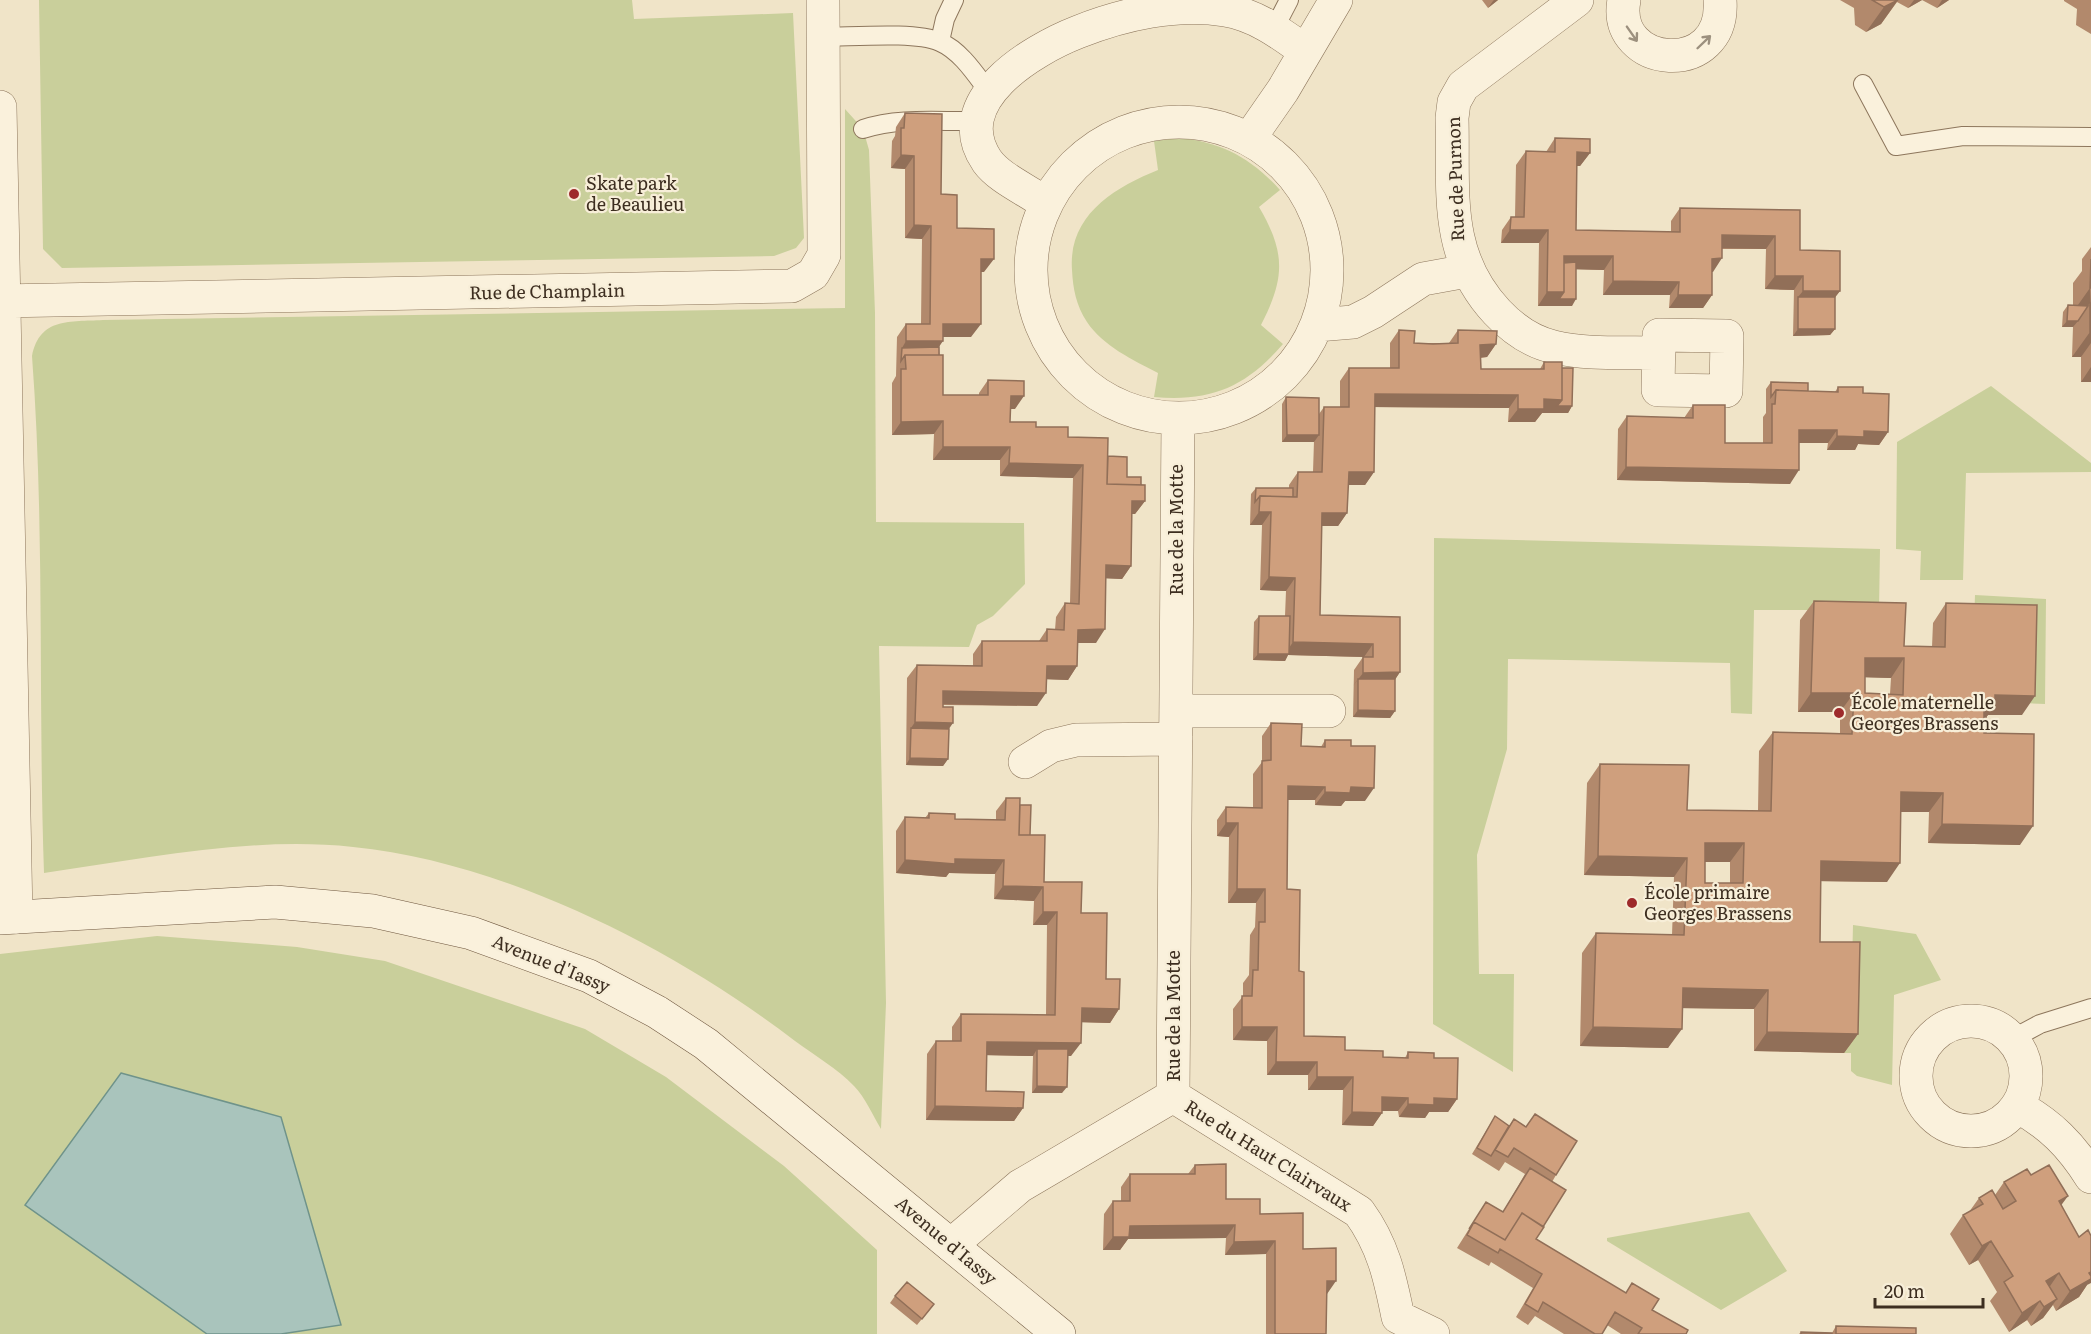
<svg xmlns="http://www.w3.org/2000/svg" width="2091" height="1334" viewBox="0 0 2091 1334" font-family="Literata,serif">
<style>
.green{fill:#c9cf9b}
.water{fill:#a9c4bc;stroke:#6f938a;stroke-width:1.5}
.lines{fill:none;stroke-linecap:round;stroke-linejoin:round}
.lane-casing{stroke:#8d765c;stroke-width:20}
.street-casing{stroke:#8d765c;stroke-width:34}
.secondary-casing{stroke:#6f573f;stroke-width:34}
.lane{stroke:#faf1dc;stroke-width:18}
.street{stroke:#faf1dc;stroke-width:33}
.secondary{stroke:#faf1dc;stroke-width:33}
.wall{fill:#b2896c;fill-rule:evenodd}
.shaded-wall{fill:#916f58}
.building{fill:#cf9f7d;stroke:#916f58;stroke-width:1.5;fill-rule:evenodd}
.oneway{stroke:#9c907e}
.poi-dot{fill:#9e2a2b;stroke:#f7eed8;stroke-width:2}
.labels{text-anchor:middle;stroke-width:4.5;stroke-linejoin:round;paint-order:stroke}
.street-label{font-size:18px;fill:#3d2e20;stroke:#f7eed8}
.poi-label{font-size:18px;fill:#3d2e20;stroke:#f7eed8;text-anchor:start}
</style>
<rect width="100%" height="100%" fill="#f0e4c8"/>
<path class="green" d="M39,0H632L634,19L793,13L804,238L796,248L774,256L62,268L43,249Z
M845,109L863,129L869,150L875,313L876,522L1024,523L1025,584L993,616L977,625L969,647L879,646L886,1003L881,1129C873,1116 865,1097 854,1086C838,1069 814,1055 795,1041C675,949 505,862 353,847C251,836 145,859 44,873C38,701 45,528 32,356C40,317 70,322 103,320L845,308Z
M1179,138C1222,142 1251,158 1280,190L1259,207C1286,253 1285,278 1261,325L1283,344C1246,387 1211,402 1154,397L1158,373C1133,360 1103,346 1087,322C1076,305 1073,289 1072,270C1068,216 1113,188 1158,170L1154,141Z
M1991,386L2091,463V472L1966,473L1963,580H1920L1921,551L1896,549L1897,442Z
M1434,538L1880,549L1879,610H1754L1752,714L1731,713L1730,663L1508,659L1507,749L1477,855L1479,974H1514L1513,1072L1433,1024Z
M1975,595L2046,599L2045,704L2022,703L1974,623Z
M1853,925L1916,934L1941,980L1894,995L1892,1085L1857,1076L1851,1071V1053H1844L1846,966H1852Z
M157,936L297,947L385,961L585,1029L666,1077L784,1166L877,1250V1334H0V954Z
M1749,1212L1787,1271L1721,1310L1607,1241V1238Z"/>
<path class="water" d="M121,1073L281,1117L341,1325L281,1334H207L25,1205Z"/>
<g class="lines">
<g class="lane-casing">
<path id="lane" d="M1274,29L1289,0
M823,37C852,37 915,31 940,42C961,51 976,75 989,92
M940,41L945,19L954,0
M1863,84L1896,146L1963,136L2091,137
M863,129C900,117 939,122 977,121
M2012,1039L2040,1024L2091,1008"/>
</g>
<g class="street-casing">
<path id="street" d="M1577,0L1463,86L1454,102L1452,118C1454,191 1443,254 1497,312C1513,329 1531,342 1554,347C1588,355 1624,352 1659,353
M1624,0C1611,69 1726,79 1720,0
M0,107L16,917
M1031 270a148 148 0 1 1 296 0a148 148 0 1 1-296 0Z
M1249,139L1283,90L1336,0
M1046,204C1028,190 1000,179 987,161C946,101 1032,50 1078,32C1123,14 1177,2 1225,10C1256,15 1280,33 1305,51
M0,301L792,286L813,274L824,255L823,0
M1317,325L1353,322L1373,312L1423,279L1467,271
M1659,335L1727,336L1726,391L1658,390Z
M1176,711H1329
M1025,762L1051,746L1076,740L1176,739
M1916 1076a55 55 0 1 1 110 0a55 55 0 1 1-110 0Z
M1173,1096L1359,1212C1383,1245 1390,1277 1398,1317L1433,1334
M2017,1106C2050,1124 2071,1145 2091,1177
M951,1245L1020,1186L1173,1096L1178,420"/>
</g>
<g class="secondary-casing">
<path id="secondary" d="M0,918L275,902L373,911L471,933L589,976L657,1012L706,1044L1059,1334"/>
</g>
<use href="#lane" class="lane"/>
<use href="#street" class="street"/>
<use href="#secondary" class="secondary"/>
</g>
<path class="wall" d="M1482,0H1498L1488,8Z
M1840,0H1949L1937,8L1922,0L1908,8L1897,2L1881,24L1866,32L1855,25L1854,8Z
M2064,0H2091V34L2076,25L2077,9L2064,1Z
M905,113L957,228L984,272H981L971,337H943L939,347L943,395H979V393L988,380L1015,409H1010V422L1036,427L1068,437L1108,456L1127,477L1141,485L1145,501L1135,514H1132L1131,566L1122,579L1106,578L1096,643H1078L1077,666L1068,680L1047,679L1037,706L943,705L949,729L948,759L943,766L906,765L907,678L917,665L973,666V654L982,641H1039L1047,629L1055,630L1056,617L1065,603H1070L1073,478L1000,476V460H933L934,434L892,435V383L896,376L897,337L906,324H921L922,239L905,238V169L891,168L892,141L895,136L896,127Z
M1555,138L1590,153L1580,166H1577L1576,230L1671,232V221L1680,208L1800,210V250L1840,291L1835,297V329L1830,335L1793,336L1794,290L1765,289L1766,249H1722L1712,272V295L1703,308H1669L1670,295H1603L1604,270L1576,269L1572,306H1538L1539,243H1501L1502,230L1511,217H1515L1516,165L1526,151L1546,152Z
M2091,247V382H2081V357H2072L2073,327H2062L2063,312L2068,305H2073V283L2082,271V259Z
M1399,330L1414,343H1449L1458,330L1496,344L1487,357L1481,358V369H1540L1544,362L1562,368L1572,406L1568,413H1542L1535,422H1508L1509,408L1375,407L1374,472L1365,485H1348L1347,513L1338,526H1322L1320,615L1400,617V672L1395,679V711L1390,718L1353,717L1354,670L1363,657H1364L1288,655L1285,661L1253,660L1254,622L1259,616H1285L1286,591L1260,590L1262,525H1250L1251,494L1256,488H1289V485L1298,472H1313L1314,441L1282,442V404L1286,397L1319,414L1324,407H1340V381L1349,368H1390V343Z
M1771,382L1808,391L1835,392L1838,387L1863,393L1888,432L1879,445L1858,444L1855,450H1827L1828,443H1799L1790,484L1617,480L1618,429L1627,416L1684,418L1693,405L1725,443H1763V417L1766,413V389Z
M1814,601L1904,646L1932,647L1933,623L1946,603L2022,715H1988L1986,717V733L2020,845L1928,843L1929,812H1901L1887,882L1821,881L1820,942L1858,1034L1844,1053L1754,1051V1009L1683,1008L1668,1048L1580,1046L1582,953L1596,933L1672,935L1674,877L1584,875L1587,783L1600,764L1687,810L1758,811L1759,751L1773,732L1840,733V712H1798L1800,620ZM1865,677L1891,678L1890,694L1865,693ZM1705,862H1730V883H1705Z
M1271,723L1301,746L1321,747L1325,740L1351,746L1365,801H1345L1341,806L1315,805V800H1288L1287,889L1299,971L1304,1036L1345,1050L1383,1057L1405,1058L1408,1052L1434,1058L1457,1099L1448,1112H1429L1425,1118L1399,1117L1398,1111H1382V1113L1373,1126L1342,1125L1343,1090H1308V1075H1267V1041L1233,1040V1009L1243,996V983L1249,975L1250,935L1255,927L1256,903H1228L1229,837L1217,836V820L1226,807L1253,808V774L1262,762V736Z
M1006,798L1020,805L1030,835L1044,882L1081,913L1106,979L1119,1009L1110,1023L1081,1022L1071,1056H1068L1062,1093H1032L1033,1056L987,1055L986,1091L1023,1108L1014,1121L926,1120L927,1054L936,1041H952V1027L961,1014L1046,1015L1047,925H1033L1034,901L994,899L995,874L949,873L946,877L896,873V831L905,817L925,818L929,813L955,819L996,820V811Z
M1535,1114L1556,1175L1552,1182L1536,1239L1652,1310L1686,1334H1621L1607,1325L1602,1334H1564L1535,1316L1528,1325L1516,1317L1533,1288L1491,1262L1489,1266L1457,1248L1486,1202L1503,1212L1525,1174L1505,1162L1499,1171L1472,1154L1495,1116L1509,1126L1514,1119L1526,1127Z
M1195,1165L1226,1199L1260,1214L1303,1249L1327,1294L1326,1334H1266V1254L1225,1255L1226,1238L1128,1239L1120,1250H1103L1104,1214L1113,1201H1121V1187L1130,1174H1188Z
M2031,1175L2061,1205L2087,1285L2079,1297L2056,1311L2053,1305L2043,1318L2031,1326L2027,1320L2009,1332L1990,1301L1997,1292L1978,1260L1969,1265L1950,1234L1963,1215L1969,1212L1979,1198L1995,1195L2004,1182Z
M895,1296L934,1304L917,1325L890,1303Z
M1836,1326L1916,1334H1799L1801,1332L1832,1333Z"/>
<path class="shaded-wall" d="M1494,0H1498L1488,8L1493,1Z
M1898,0L1881,24L1866,32L1884,7Z
M1914,0H1922L1908,8Z
M1942,0H1949L1937,8Z
M1577,152L1590,153L1580,166H1567Z
M901,155L914,156L905,169L891,168Z
M914,225L931,226L922,239L905,238Z
M1510,230H1548L1539,243H1501Z
M1722,235L1775,236L1766,249L1713,248Z
M1564,256H1613L1604,270L1560,269Z
M1722,258L1713,272H1703L1712,259Z
M981,259H994L984,272H972Z
M1775,276H1803L1794,290L1765,289Z
M1613,281L1679,282L1670,295H1603Z
M2090,288L2091,307L2090,303L2083,312H2073Z
M1803,291H1840L1830,304L1798,297Z
M1547,292H1564L1576,299L1572,306H1538Z
M1678,295H1712L1703,308H1669Z
M2067,321H2078L2073,327H2062Z
M943,324H981L971,337H934Z
M1798,329H1835L1830,335L1793,336Z
M2090,332H2091V343L2081,357H2072Z
M906,341H943L934,354L902,348Z
M1496,344L1487,357L1471,358L1480,345Z
M2091,367V382H2081Z
M1375,394L1518,395L1509,408L1366,407Z
M1011,396H1024L1015,409H1001Z
M1544,399L1562,400L1553,413H1542L1535,422H1508L1518,409Z
M1557,406H1572L1568,413H1553Z
M943,421L934,434L892,435L901,422Z
M1799,430H1837L1828,443H1790Z
M1864,431L1888,432L1879,445L1858,444L1855,450H1827L1837,436Z
M1287,435H1319L1314,442H1282Z
M943,447H1010L1000,460H933Z
M1009,463L1083,465L1073,478L1000,476Z
M1626,467L1799,470L1790,484L1617,480Z
M1349,472H1374L1365,485H1339Z
M1132,501H1145L1135,514H1123Z
M1259,512H1271L1262,525H1250Z
M1322,513H1347L1338,526H1313Z
M1106,565L1131,566L1122,579L1096,578Z
M1269,577L1295,578L1286,591L1260,590Z
M1105,629L1096,643H1069L1078,630Z
M1293,642L1373,644L1364,657L1288,655L1285,661L1253,660L1258,654H1285Z
M1865,658H1904L1891,678L1852,677Z
M1047,666H1077L1068,680L1038,679Z
M1400,672L1391,686L1358,679L1353,686L1363,673Z
M943,691L1046,693L1037,706L934,704Z
M1811,693H1854L1840,712H1798Z
M1995,695L2035,696L2022,715H1988L1981,724L1984,705Z
M1358,710L1395,711L1390,718L1353,717Z
M915,722L953,723L944,736L911,728Z
M910,758L948,759L943,766L906,765Z
M1288,786L1325,787L1315,800H1279Z
M1351,787L1374,788L1365,801H1345L1341,806L1315,805L1325,792Z
M1901,792L1943,793L1929,812H1888Z
M1226,823H1238L1229,837L1217,836Z
M1942,824L2033,826L2020,845L1928,843Z
M1705,843H1744L1730,862H1692Z
M1598,856L1687,858L1674,877L1584,875Z
M955,859L1004,860L995,874L949,873L946,877L896,873L905,860Z
M1821,861L1900,863L1887,882L1808,881Z
M1003,886L1043,887L1034,901L994,899Z
M1237,889H1265L1256,903H1228Z
M1043,912H1057L1047,925H1033Z
M1683,988L1768,990L1754,1009L1670,1008Z
M1082,1008L1119,1009L1110,1023L1072,1022Z
M1242,1027H1277L1267,1041L1233,1040Z
M1593,1027L1682,1029L1668,1048L1580,1046Z
M1767,1032L1858,1034L1844,1053L1754,1051Z
M987,1042L1081,1043L1071,1056H1037V1049L1033,1056L978,1055Z
M1276,1062H1317L1308,1075H1267Z
M1317,1077H1353L1343,1090H1308Z
M1037,1086L1067,1087L1062,1093H1032Z
M1382,1097L1408,1098L1398,1111H1373Z
M1434,1098L1457,1099L1448,1112H1429L1425,1118L1399,1117L1408,1104Z
M935,1106L1023,1108L1014,1121L926,1120Z
M1352,1112L1382,1113L1373,1126L1342,1125Z
M2068,1196L2054,1215L2059,1201Z
M1235,1225L1226,1238L1128,1239L1120,1250H1103L1113,1237L1130,1226Z
M1275,1241L1266,1254L1225,1255L1234,1242Z
M1991,1241L1978,1260L1969,1265L1982,1246Z
M2091,1272V1283L2087,1285L2079,1297L2056,1311L2070,1291Z
M2059,1273L2046,1292V1281Z
M1327,1281H1336L1327,1294Z
M2057,1299L2043,1318L2031,1326L2044,1307Z
M2040,1301L2027,1320L2009,1332L2022,1313Z"/>
<path class="building" d="M1872,0H1898L1884,7Z
M905,113L942,114L941,194L957,195V228L994,229V259H981V324H943V341H906V324H930L931,226L914,225V156L901,155V128H904Z
M1555,138L1590,139V153L1577,152L1576,230L1680,232V208L1800,210V250L1840,251V291H1803V276H1775V236L1722,235V258L1712,259V295H1678L1679,282L1613,281V256H1564V292H1547L1548,230H1510L1511,217H1524L1526,151L1555,152Z
M2091,259V288H2090Z
M1576,262V299H1559L1564,292V263Z
M1798,297H1835V329H1798Z
M2090,303H2091V332H2090Z
M2068,305L2088,306L2078,321H2067Z
M1399,330L1415,331L1414,343L1433,344L1458,343V330L1497,331L1496,344L1480,345L1481,369H1544V362H1562V400L1544,399V409H1518V395L1375,394L1374,472H1349L1347,513H1322L1320,615L1400,617V672L1363,673V657H1373V644L1293,642L1295,578L1269,577L1271,512H1259L1260,496L1297,497L1298,472H1322L1324,407H1349V368H1399Z
M939,347V355H905L901,361L902,348Z
M905,355H943V395H988V380L1024,381V396H1011L1010,422H1036V427H1068V437L1108,438L1107,484L1145,485V501H1132L1131,566L1106,565L1105,629L1078,630L1077,666H1047L1046,693L943,691V707H953V723L915,722L917,665L982,666V641H1047V629L1064,630L1065,603L1079,604L1083,465L1009,463L1010,447H943V421L901,422V369H906Z
M1562,368H1573L1572,406H1557L1562,400Z
M1771,382L1808,383V391L1776,390L1771,397Z
M1838,387H1863V393L1889,394L1888,432L1864,431V437L1837,436V430H1799V470L1626,467L1627,416L1693,418V405H1725V443H1772V404H1775L1776,390L1838,392Z
M1286,397L1319,398V435H1287Z
M1108,456L1127,457V477H1141V485L1107,484Z
M1256,488H1293V497L1260,496L1255,502Z
M1814,601L1906,603L1904,646L1945,647L1946,603L2037,605L2035,696L1995,695V705H1984V733L2034,734L2033,826L1942,824L1943,793L1901,792L1900,863L1821,861L1820,942H1860L1858,1034L1767,1032L1768,990L1683,988L1682,1029L1593,1027L1596,933L1684,935L1687,858L1598,856L1600,764L1689,765L1687,810L1771,811L1773,732L1852,734L1854,693H1811ZM1865,658H1904L1903,695L1865,693ZM1705,843H1744L1743,883H1705Z
M1259,616H1290L1289,654H1258Z
M1358,679H1395V711L1358,710Z
M1984,717H1986V733H1984Z
M1271,723L1302,724L1301,746L1325,747V740H1351V746H1375L1374,788L1351,787L1350,793L1325,792V787L1288,786L1287,889L1300,890L1299,971L1304,972V1036L1345,1037V1050L1383,1051V1057L1408,1058V1052L1434,1053V1058H1458L1457,1099L1434,1098V1105L1408,1104V1098L1382,1097V1113L1352,1112L1353,1077H1317V1062H1276L1277,1027H1242V996H1252L1253,970H1258L1259,922H1265V889H1237L1238,823H1226V807L1262,808V761L1271,760Z
M911,728L949,729L948,759L910,758Z
M1006,798H1020L1019,835H1045L1044,882H1082L1081,913H1107L1106,979H1120L1119,1009L1082,1008L1081,1043L987,1042L986,1091L1024,1092L1023,1108L935,1106L936,1041H961V1014L1055,1015L1057,912H1043V887L1003,886L1004,860L955,859V864L905,860V817L929,818V813L955,814V819L1005,820Z
M1020,805H1031L1030,835H1019Z
M1037,1049H1068L1067,1087L1037,1086Z
M1535,1114L1577,1141L1556,1175L1514,1148L1508,1157L1495,1150L1514,1119L1526,1127Z
M1495,1116L1509,1126L1491,1156L1477,1148Z
M1226,1164V1199H1260V1214L1303,1213V1249L1336,1248V1281H1327L1326,1334H1275V1241L1234,1242L1235,1225L1130,1226L1129,1237H1113V1201H1130V1174H1195V1165Z
M2049,1165L2068,1196L2059,1201L2079,1237L2088,1230L2091,1236V1272L2089,1273L2091,1276V1279L2070,1291L2059,1273L2046,1281L2057,1299L2044,1307L2040,1301L2022,1313L2004,1282L2013,1276L1991,1241L1982,1246L1963,1215L1983,1204L1979,1198L1992,1190L2003,1209L2016,1201L2004,1182L2027,1169L2031,1175Z
M1530,1168L1566,1190L1543,1227L1522,1213L1505,1240L1474,1222L1469,1229L1486,1202L1503,1212Z
M1522,1213L1544,1227L1536,1239L1626,1293L1632,1283L1659,1299L1652,1310L1688,1330L1686,1334H1638L1642,1328L1615,1312L1602,1334H1595L1543,1302L1538,1312L1525,1304L1542,1274L1500,1249L1498,1253L1467,1235L1474,1222L1505,1240Z
M907,1282L934,1304L922,1319L895,1296Z
M1836,1326L1916,1328V1334H1836Z
M1801,1332L1832,1333V1334H1801Z"/>
<defs><path id="oneway-shaft" d="M-6 0H5M1.5-3L5.5 0L1.5 3" fill="none" stroke-width="1.6" stroke-linecap="round" stroke-linejoin="round" transform="scale(1.5)"/></defs>
<g class="oneway">
<use href="#oneway-shaft" transform="translate(1632 34) rotate(55)"/>
<use href="#oneway-shaft" transform="translate(1704 42) rotate(-44)"/>
</g>
<g class="poi-dot">
<circle cx="574" cy="194" r="6"/>
<circle cx="1839" cy="713" r="6"/>
<circle cx="1632" cy="903" r="6"/>
</g>
<g class="labels">
<g class="street-label">
<text transform="translate(1456 179) rotate(-92)" y="6">Rue de Purnon</text>
<text transform="translate(547 292) rotate(-1)" y="6">Rue de Champlain</text>
<text transform="translate(1177 530) rotate(-90)" y="6">Rue de la Motte</text>
<text transform="translate(551 964) rotate(22)" y="6">Avenue d'Iassy</text>
<text transform="translate(1174 1016) rotate(-90)" y="6">Rue de la Motte</text>
<text transform="translate(1268 1156) rotate(32)" y="6">Rue du Haut Clairvaux</text>
<text transform="translate(946 1241) rotate(40)" y="6">Avenue d'Iassy</text>
</g>
<g class="poi-label">
<text x="586" y="190">Skate park<tspan x="586" dy="21">de Beaulieu</tspan></text>
<text x="1851" y="709">École maternelle<tspan x="1851" dy="21">Georges Brassens</tspan></text>
<text x="1644" y="899">École primaire<tspan x="1644" dy="21">Georges Brassens</tspan></text>
</g>
</g>
<path d="M1875 1298v9h108v-9" fill="none" stroke="#3d2e20" stroke-width="3"/>
<text x="1884" y="1298" font-size="18" fill="#3d2e20" stroke="#f7eed8" stroke-width="4.5" paint-order="stroke">20 m</text>
</svg>
